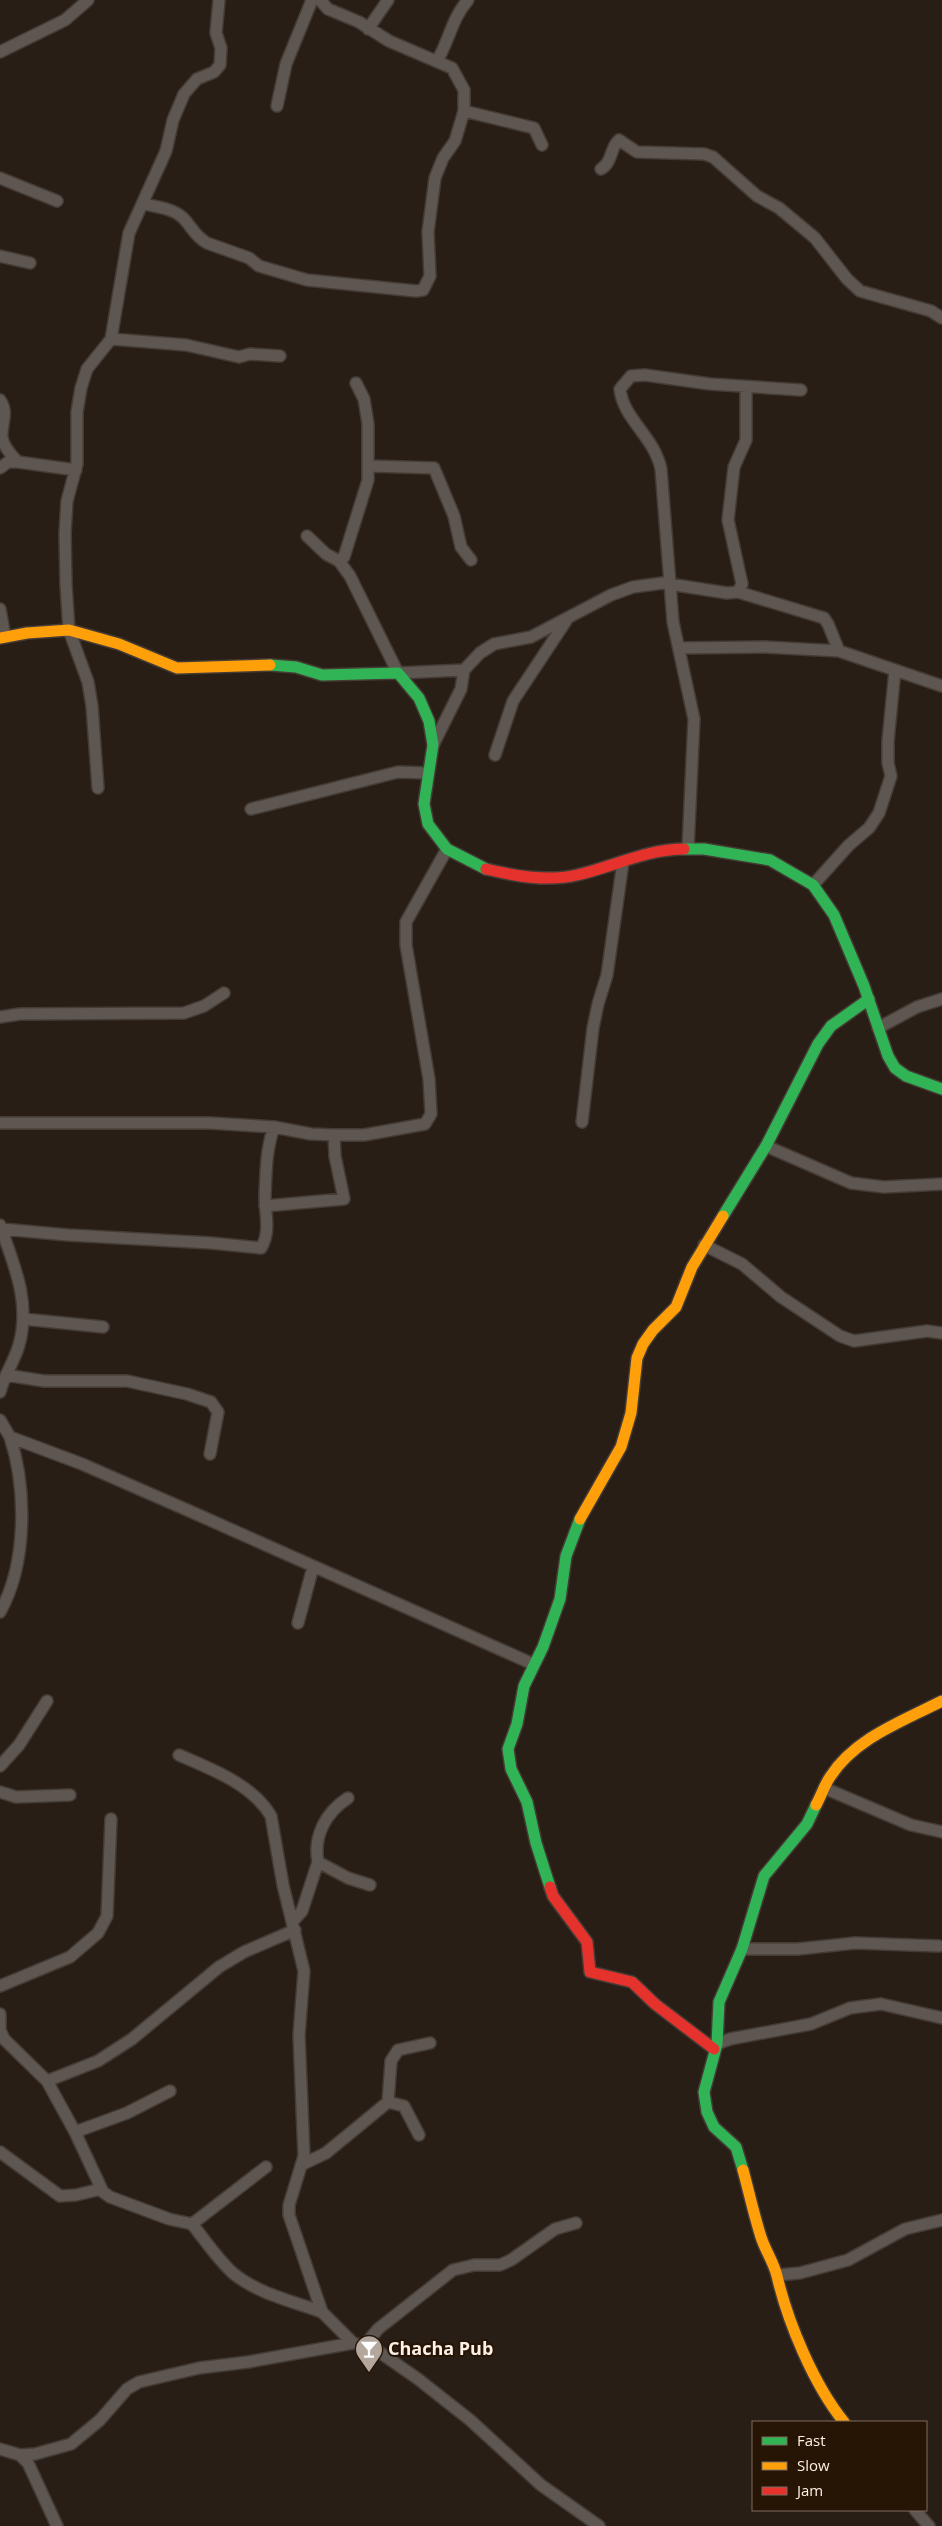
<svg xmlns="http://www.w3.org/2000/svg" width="942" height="2526" viewBox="0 0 942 2526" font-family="'Open Sans',sans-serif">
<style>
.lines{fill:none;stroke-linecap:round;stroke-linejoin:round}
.street-casing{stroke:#443b35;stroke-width:14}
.fast-casing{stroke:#443b35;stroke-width:14}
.slow-casing{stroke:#443b35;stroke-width:14}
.jam-casing{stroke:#443b35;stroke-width:14}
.street{stroke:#5e5650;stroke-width:11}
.fast{stroke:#30b455;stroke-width:11}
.slow{stroke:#ff9f0a;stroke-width:11}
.jam{stroke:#e5322d;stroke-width:11}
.labels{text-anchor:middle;stroke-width:4;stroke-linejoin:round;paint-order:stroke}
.poi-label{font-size:18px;font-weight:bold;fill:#fdf0e6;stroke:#261405;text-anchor:start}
</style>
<rect width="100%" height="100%" fill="#281e16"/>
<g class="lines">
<g class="street-casing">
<path id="street" d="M320,0L328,9L359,22L389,41L452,68L464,90V111L534,128L542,145
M368,29L388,0
M0,52L65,20L88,0
M437,61C449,41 452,18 468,0
M277,106L286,64L312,0
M601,169C613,162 610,147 619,140L637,152L704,154L713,157L757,196L779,208L815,238L847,279L860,291L931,311L942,318
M0,178L57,201
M144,204C156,207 172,208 182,217C192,226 193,235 207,243L249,258L259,266L307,280L416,291L423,290L430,276L428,232L435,178L443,158L455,141L464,111
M0,256L30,263
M111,339L186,345L239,357L250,354L280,356
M0,400C9,413 1,424 2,437C3,446 11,455 18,462
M369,466L434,468L454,516L461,547L471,560
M0,468L8,462H18L76,470
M307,536L326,554L339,561L344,557L368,480V424L364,399L356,383
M339,561L350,576L398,673L464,670
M738,592L824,618L828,624L839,651
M0,609L5,637
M679,648L765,647L839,651L942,686
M433,745L461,689L464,670L480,653L494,644L531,637L611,595L633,587L663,583L727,593L738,592L742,584L728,520L734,467L746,440V387
M495,755L513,701L566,621
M98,788L92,706L88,682L69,630L66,584L65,533L67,501L77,464V412L81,388L87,369L111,339L129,233L166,151L173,120L184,94L197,79L214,72L220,65L221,48L216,33L219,0
M251,809L398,772L428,773
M688,848L694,719L673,622L661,469C654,436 623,419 620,389L631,376L645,375L710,384L801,390
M813,885L849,845L869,828L879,813L891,776L888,763V741L895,670
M0,1017L20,1014L184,1013L204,1006L224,993
M878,1028L917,1007L942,999
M582,1122L593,1028L598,1004L607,975L623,862
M0,1123H210L274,1127L311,1134L334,1135H364L425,1124L431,1114L429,1079L406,945V922L447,849
M766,1146L851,1183L884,1187L942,1184
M265,1206L344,1199L335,1156L334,1135
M0,1225C14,1265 31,1302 19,1345C14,1362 4,1376 0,1392
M2,1229L68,1235L211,1243L261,1248C271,1232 265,1214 265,1196C266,1172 266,1149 274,1127
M704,1245L742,1264L781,1297L840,1336L854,1341L927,1331L942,1333
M24,1319L103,1327
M6,1375L44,1381H127L187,1394L211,1402L218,1412L210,1454
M0,1420L10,1437L82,1464L194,1513L533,1664
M0,1612C27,1564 27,1489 10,1437
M298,1623L313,1567
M179,1755C211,1769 252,1784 271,1816L283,1885L304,1971L299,2035L304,2156L289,2205V2215L322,2312L353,2343
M0,1766L19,1745L47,1701
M824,1788L911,1825L942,1832
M0,1792L16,1797L70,1795
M348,1798C326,1812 313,1836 318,1862L348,1878L370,1885
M293,1921L302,1911L318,1862
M742,1949H798L855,1943L939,1946
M0,1986L70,1957L98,1933L107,1916L111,1819
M0,2014V2030L4,2039L47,2081L75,2132L103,2192L110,2197L169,2219L192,2224L266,2167
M717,2044L730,2039L811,2024L850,2008L881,2004L942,2018
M47,2081L98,2061L132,2039L219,1967L244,1952L295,1930
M388,2102L404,2106L419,2135
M75,2132L127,2113L170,2091
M0,2152L60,2196L76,2195L101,2189
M301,2165L326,2153L388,2102L391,2061L398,2050L430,2043
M192,2224C205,2240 218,2260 234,2274C259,2294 292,2301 322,2312
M777,2275L800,2273L848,2260L905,2229L942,2220
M365,2345L378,2329L453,2270L474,2265H500L511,2260L555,2229L576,2223
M0,2449L20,2455L35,2454L71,2444L100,2420L127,2389L139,2382L199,2368L248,2362L353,2343L375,2349L418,2379L470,2420L541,2485L599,2526
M20,2455L28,2463L57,2526
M915,2510L929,2526"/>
</g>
<g class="fast-casing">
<path id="fast" d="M270,665L296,667L322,675L398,673L419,698L429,721L433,745L424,804L428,824L447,849L486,869
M684,849H704L770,860L813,885L834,915L864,986L888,1056L895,1068L906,1076L942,1089
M723,1216L766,1146L818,1044L831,1026L869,999
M550,1887L536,1843L527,1802L511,1769L508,1749L517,1724L524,1686L543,1647L560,1599L566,1556L580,1519
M743,2170L736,2147L714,2127L707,2112L704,2092L717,2044L719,2002L742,1949L764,1876L807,1824L816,1805"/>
</g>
<g class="slow-casing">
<path id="slow" d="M0,638L27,633L69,630L119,644L177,668L270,665
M580,1519L621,1447L631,1413L637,1358L643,1344L653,1330L676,1307L692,1267L723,1216
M816,1805C821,1796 824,1786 830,1777C855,1738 903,1721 942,1701
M743,2170C749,2192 754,2215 761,2237C765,2250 774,2263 777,2276C788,2323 814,2385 844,2422"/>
</g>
<g class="jam-casing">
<path id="jam" d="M486,869C515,876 547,882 577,875C612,867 647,849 684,849
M550,1887L553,1896L587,1942L590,1972L632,1982L655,2004L714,2049"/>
</g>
<use href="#street" class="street"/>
<use href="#fast" class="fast"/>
<use href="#slow" class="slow"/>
<use href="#jam" class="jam"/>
</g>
<defs>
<g id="bar-pin" transform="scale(1.4375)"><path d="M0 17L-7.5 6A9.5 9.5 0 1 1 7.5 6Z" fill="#b2a69d" stroke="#261405"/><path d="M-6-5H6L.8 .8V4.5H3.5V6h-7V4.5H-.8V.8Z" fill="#fff"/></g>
</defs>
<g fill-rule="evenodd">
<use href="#bar-pin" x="369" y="2349"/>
</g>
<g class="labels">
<g class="poi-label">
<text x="388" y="2355">Chacha Pub</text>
</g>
</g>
<rect x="752" y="2421" width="175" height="90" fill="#261405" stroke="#7c6c5f"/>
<rect x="762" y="2437" width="25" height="8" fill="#30b455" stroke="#7c6c5f"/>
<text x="797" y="2446" font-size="15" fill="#fdf0e6">Fast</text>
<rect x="762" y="2462" width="25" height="8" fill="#ff9f0a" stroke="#7c6c5f"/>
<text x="797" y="2471" font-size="15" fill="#fdf0e6">Slow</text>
<rect x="762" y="2487" width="25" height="8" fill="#e5322d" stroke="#7c6c5f"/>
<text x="797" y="2496" font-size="15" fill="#fdf0e6">Jam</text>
</svg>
